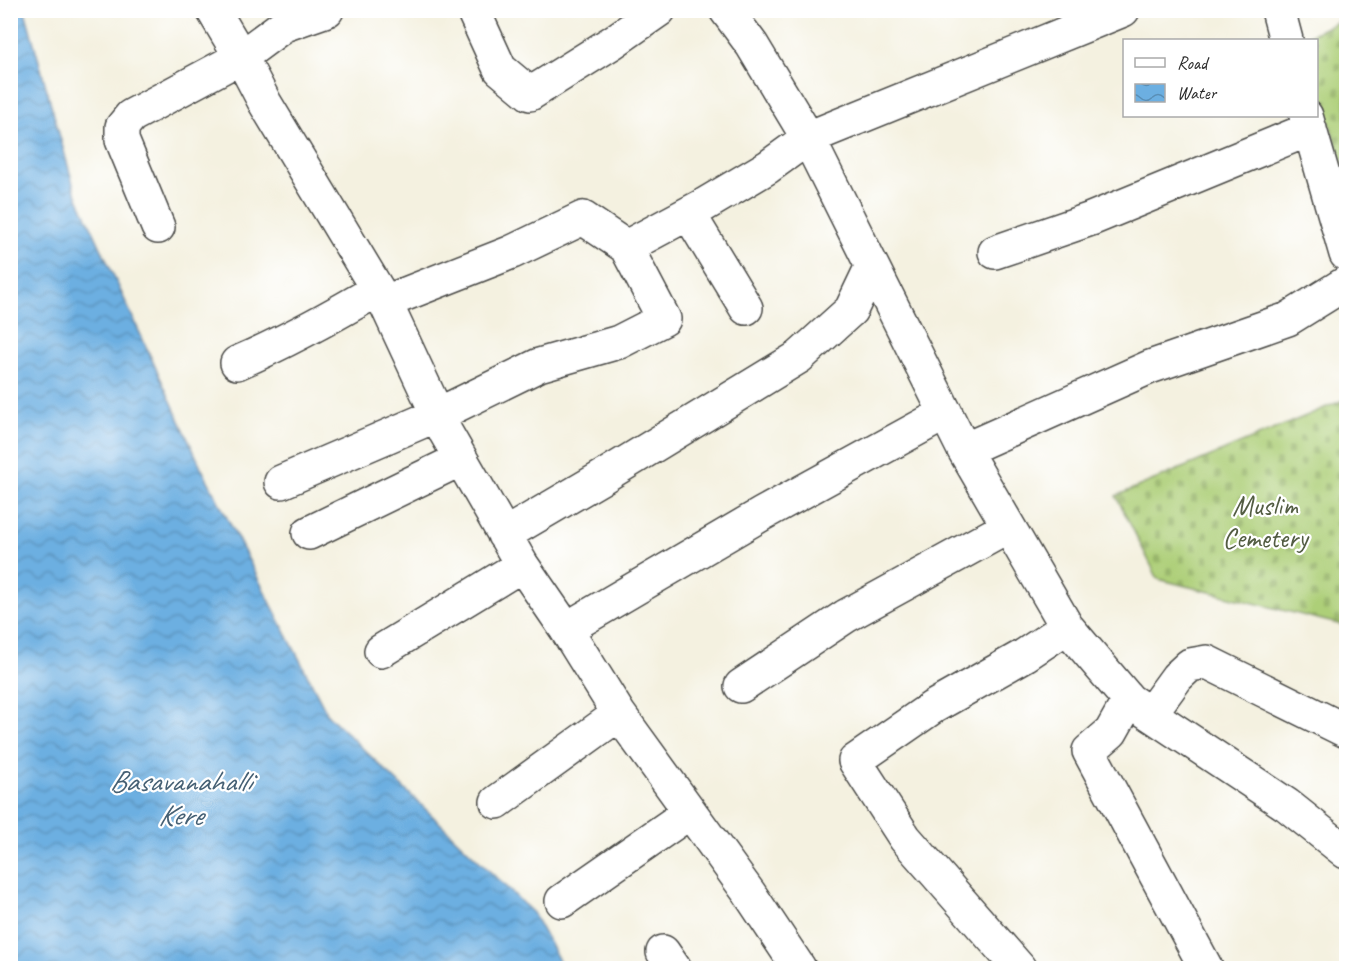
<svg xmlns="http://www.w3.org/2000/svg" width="1357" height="979" viewBox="0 0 1357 979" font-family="Caveat,sans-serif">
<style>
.cemetery{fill:url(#cemetery-stones);stroke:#6c7d52;stroke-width:1.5}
.water{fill:url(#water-waves);stroke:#4c6d86;stroke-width:1.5}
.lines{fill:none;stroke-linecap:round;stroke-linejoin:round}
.minor-casing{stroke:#494946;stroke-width:36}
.minor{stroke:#fff;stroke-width:33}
.labels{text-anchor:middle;stroke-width:4.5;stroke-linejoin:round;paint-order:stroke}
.park-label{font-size:28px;fill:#525c42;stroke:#fff}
.water-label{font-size:30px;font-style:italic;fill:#456074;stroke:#fff}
</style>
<defs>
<pattern id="cemetery-stones" width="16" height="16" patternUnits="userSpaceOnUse" patternTransform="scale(1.5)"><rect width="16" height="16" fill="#adcf78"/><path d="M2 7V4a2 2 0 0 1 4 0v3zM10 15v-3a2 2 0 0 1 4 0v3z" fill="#95b268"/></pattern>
<pattern id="water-waves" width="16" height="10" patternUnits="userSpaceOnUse" patternTransform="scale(1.5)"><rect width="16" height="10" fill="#6cafe1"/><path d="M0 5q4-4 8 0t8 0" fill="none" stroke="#598fb7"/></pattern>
</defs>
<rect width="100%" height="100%" fill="#fff"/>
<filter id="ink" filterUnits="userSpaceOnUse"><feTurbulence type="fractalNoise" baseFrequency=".0167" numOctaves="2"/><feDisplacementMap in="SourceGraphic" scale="12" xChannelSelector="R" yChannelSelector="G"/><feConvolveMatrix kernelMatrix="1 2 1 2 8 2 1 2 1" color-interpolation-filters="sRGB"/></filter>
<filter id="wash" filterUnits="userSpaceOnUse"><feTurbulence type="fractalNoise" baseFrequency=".008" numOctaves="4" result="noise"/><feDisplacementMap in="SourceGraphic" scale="24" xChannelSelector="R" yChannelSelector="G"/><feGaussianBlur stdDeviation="1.35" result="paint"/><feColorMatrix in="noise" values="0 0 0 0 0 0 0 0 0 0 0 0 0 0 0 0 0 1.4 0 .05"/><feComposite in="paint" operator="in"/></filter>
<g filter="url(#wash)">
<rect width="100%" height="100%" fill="#f4f1e0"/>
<path class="cemetery" d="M1346,18V173L1317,86L1316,40H1301V39Z
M1346,399V626L1158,579L1116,496Z"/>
<path class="water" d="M10,11H25L75,191L201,467L328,715L533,913L563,968H11Z"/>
</g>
<g filter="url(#ink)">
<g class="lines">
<g class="minor-casing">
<path id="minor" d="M213,10L241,57L265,103L385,302L446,433L522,565L566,629L619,714L749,893L799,968
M473,10L500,69L530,94L613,42L659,10
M726,10L752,45L808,138L964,450L1067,627L1129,700L1287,805L1346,852
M1278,10L1286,40
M1306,116L1346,254
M689,214L746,308
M158,227L122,140V127L131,116L241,57L284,25L327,10
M995,252L1091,219L1310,129
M385,302L512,252L583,218L626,247L704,205L768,167L808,138L1123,10
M237,363C286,342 331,317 377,290
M964,450L1150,367L1288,319L1346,283
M281,482L437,415L539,365L619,342L664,319L626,247
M309,533L461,459
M504,535L601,478L799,357L851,310L872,266
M566,629L762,514L946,413
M381,651L522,565
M741,686L846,616L1008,527
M1129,700L1111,732L1089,751L1206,968
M1150,714L1177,677L1190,665L1207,662L1346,731
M497,802L619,714
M562,901L690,812
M663,952L674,968
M1019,968L905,838L855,761L933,707L1025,655L1067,627"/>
</g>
<use href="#minor" class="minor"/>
</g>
</g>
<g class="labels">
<g class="park-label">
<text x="1265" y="515">Muslim<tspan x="1265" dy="32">Cemetery</tspan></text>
</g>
<g class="water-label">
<text x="180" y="791">Basavanahalli<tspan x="180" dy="34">Kere</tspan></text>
</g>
</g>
<rect width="1357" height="979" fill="none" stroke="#fff" stroke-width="36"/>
<rect x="1123" y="39" width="195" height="78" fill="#ffffff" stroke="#aaaaaa" stroke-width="1.5"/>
<rect x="1135" y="58" width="30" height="9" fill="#ffffff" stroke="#aaaaaa" stroke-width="1.5"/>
<text x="1177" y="69" font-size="18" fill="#2b2b2b">Road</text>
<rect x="1135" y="84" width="30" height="18" fill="url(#water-waves)" stroke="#aaaaaa" stroke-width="1.5"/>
<text x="1177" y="99" font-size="18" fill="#2b2b2b">Water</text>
</svg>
